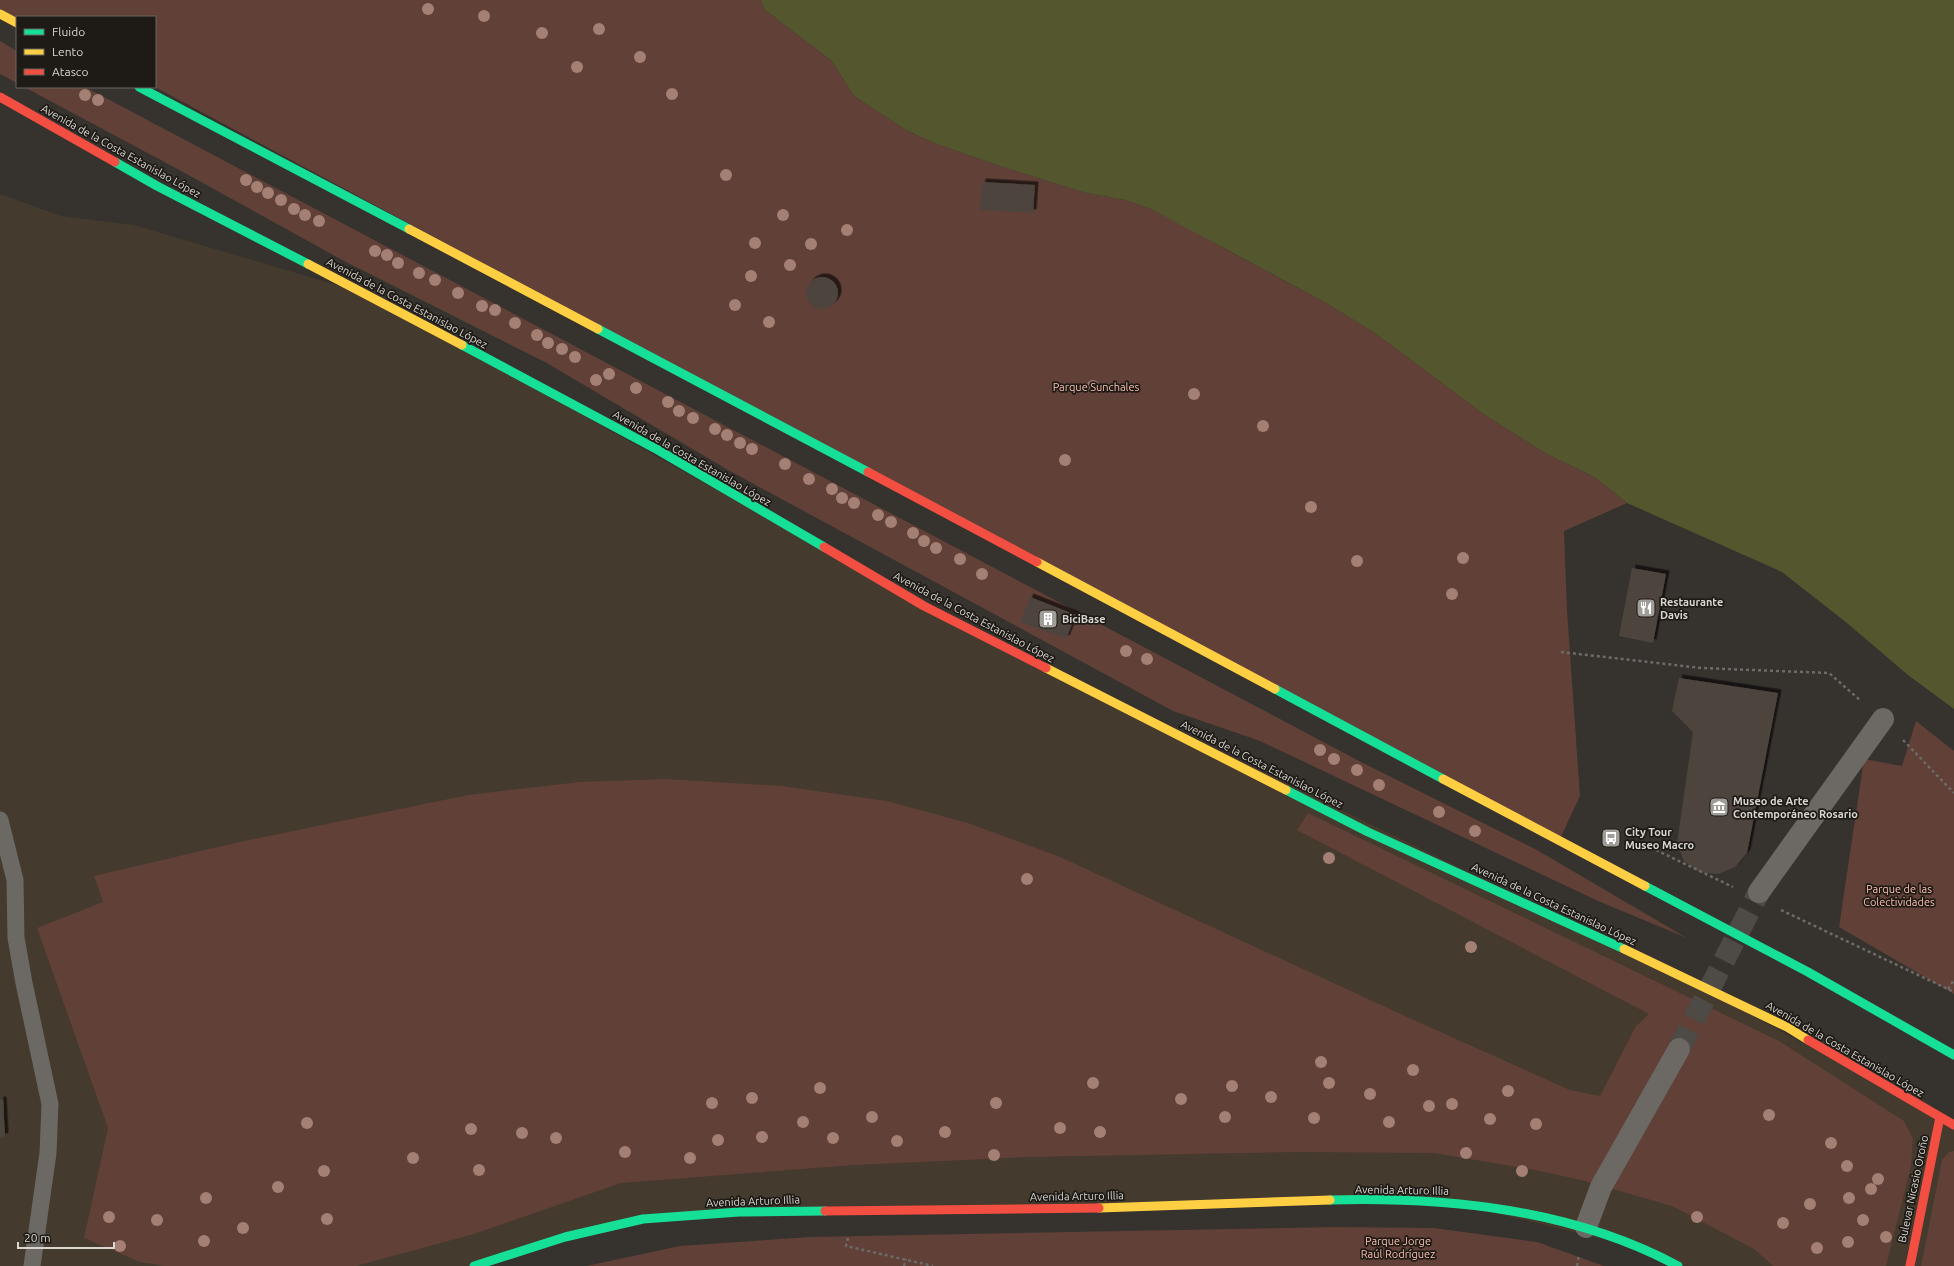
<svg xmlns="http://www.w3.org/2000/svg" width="1954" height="1266" viewBox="0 0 1954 1266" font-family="Ubuntu,sans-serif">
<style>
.built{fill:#443a2d}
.green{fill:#604037}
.water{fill:#54572e}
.building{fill:#4e453e;filter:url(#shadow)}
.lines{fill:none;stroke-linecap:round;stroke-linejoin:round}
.street-tunnel{stroke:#4e4a46;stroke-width:22;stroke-dasharray:22 11;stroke-linecap:butt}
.path{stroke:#6d6b68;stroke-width:2.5;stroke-dasharray:3 3;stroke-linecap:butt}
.lane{stroke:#6c6965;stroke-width:17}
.street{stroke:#6c6965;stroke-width:22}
.fast{stroke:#16e098;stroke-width:9}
.slow{stroke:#ffcf43;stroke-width:9}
.jam{stroke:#f24e42;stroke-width:9}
.tree{fill:#a37f74}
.labels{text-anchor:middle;stroke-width:3.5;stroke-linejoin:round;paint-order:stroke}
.street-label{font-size:11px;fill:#d9d5cf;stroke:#1e1b17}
.park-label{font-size:11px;fill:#fdbead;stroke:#1e1b17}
.poi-label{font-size:11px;font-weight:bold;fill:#d9d5cf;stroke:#1e1b17;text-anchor:start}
</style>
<defs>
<filter id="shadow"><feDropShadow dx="3.5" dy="-3.5" stdDeviation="0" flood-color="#0009"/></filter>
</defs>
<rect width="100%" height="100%" fill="#36322e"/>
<path class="built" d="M0,194L61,216L134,225L364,293L924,606L1653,962L1954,1125V1255L1952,1266H1678L1648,1250L1449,1202L643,1219L474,1266H0Z"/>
<path class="green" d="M0,0H761L765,10L832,61L854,96L906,130L934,143L1003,167L1086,193L1126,200L1151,209L1198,233L1225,249L1328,304L1375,333L1485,415L1545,453L1596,478L1627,503L1564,531L1567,610L1580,796L1559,841L155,87V17H17L0,14Z
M0,41L17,51V83L0,74Z
M24,87H85L1363,763L1537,850L1687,938L1598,901L1260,741L1173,711L728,470L545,362L344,261L183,172Z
M1916,721L1954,751V994L1839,927L1864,759L1902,766Z
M667,779L782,786L887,801L968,823L1060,857L1416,1021L1570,1090L1600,1096L1636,1026L1649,1014L1297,830L1308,813L1779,1041L1904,1121L1913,1139L1911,1166L1886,1266H1773L1754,1249L1672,1206L1581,1180L1540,1171L1434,1153L1297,1152L1028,1157L854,1165L621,1183L474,1234L356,1266H165L140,1262L84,1238L108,1128L37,928L103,902L94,876L239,842L468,795L579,782Z
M1954,1151V1266H1921L1942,1160L1949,1152Z
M1336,1227L1434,1228L1537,1242L1604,1266H586L680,1246L810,1237Z"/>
<path class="water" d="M761,0H1954V709L1908,675L1847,623L1782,572L1627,503L1596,478L1545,453L1485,415L1375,333L1328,304L1151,209L1126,200L1086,193L1003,167L934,143L906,130L854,96L832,61L765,10Z"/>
<path class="building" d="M982,182L1035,185L1033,213L980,210Z
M806 293a16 16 0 1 1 32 0a16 16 0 1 1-32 0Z
M1632,568L1666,574L1653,643L1619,636Z
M1030,597L1076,615L1066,639L1020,622Z
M1679,678L1778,693L1747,853L1735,867L1718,874L1699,872L1684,861L1677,844L1693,732L1672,711Z
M0,1100H3L5,1136L0,1138Z"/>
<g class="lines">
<path class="street-tunnel" d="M1679,1049L1759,892"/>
<path class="path" d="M1561,652L1701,668L1829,673L1861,701
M1903,740L1954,793
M1656,850L1733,887
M1781,910L1954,992
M1948,989L1954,980
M848,1238L846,1246L933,1266
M904,1266L906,1259
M1577,1266L1579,1255"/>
<path class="lane" d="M0,820L15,880L16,938L24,983L50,1104L48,1153L32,1266"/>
<path class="street" d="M1759,892L1883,719
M1586,1227L1601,1187L1679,1049"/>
<path class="fast" d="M139,87L409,229
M115,162L157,186L308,264
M598,329L868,472
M462,345L658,450L824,547
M1275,689L1443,779
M1286,790L1368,832L1624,949
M1645,886L1808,972L1954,1055
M1330,1200C1449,1197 1572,1209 1678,1266
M474,1266L565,1237L643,1219L739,1212L825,1211"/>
<path class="slow" d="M0,14L17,23
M409,229L598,329
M308,264L462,345
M1037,562L1275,689
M1046,668L1286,790
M1443,779L1645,886
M1624,949L1787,1027L1808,1040
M1099,1208L1330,1200"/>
<path class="jam" d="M0,97L115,162
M868,472L1037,562
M824,547L924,606L1046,668
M1808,1040L1954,1125
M825,1211L1099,1208
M1910,1266L1940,1117"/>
</g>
<g class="tree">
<circle cx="428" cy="9" r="6"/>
<circle cx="484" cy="16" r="6"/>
<circle cx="599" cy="29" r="6"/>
<circle cx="542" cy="33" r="6"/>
<circle cx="640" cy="57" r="6"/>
<circle cx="577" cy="67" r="6"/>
<circle cx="672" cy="94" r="6"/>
<circle cx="85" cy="95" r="6"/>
<circle cx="98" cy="100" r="6"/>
<circle cx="726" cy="175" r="6"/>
<circle cx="246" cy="180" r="6"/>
<circle cx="257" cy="187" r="6"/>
<circle cx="268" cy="193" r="6"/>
<circle cx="281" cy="200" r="6"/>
<circle cx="294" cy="209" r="6"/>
<circle cx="305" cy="215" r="6"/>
<circle cx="783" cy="215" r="6"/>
<circle cx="319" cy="221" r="6"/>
<circle cx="847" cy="230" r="6"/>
<circle cx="755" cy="243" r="6"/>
<circle cx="811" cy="244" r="6"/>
<circle cx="375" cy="251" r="6"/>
<circle cx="387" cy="255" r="6"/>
<circle cx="398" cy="263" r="6"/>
<circle cx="790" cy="265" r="6"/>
<circle cx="419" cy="273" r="6"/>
<circle cx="751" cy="276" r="6"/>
<circle cx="435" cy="280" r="6"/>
<circle cx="458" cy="293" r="6"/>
<circle cx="735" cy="305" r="6"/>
<circle cx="482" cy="306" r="6"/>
<circle cx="495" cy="310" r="6"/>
<circle cx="769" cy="322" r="6"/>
<circle cx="515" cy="323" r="6"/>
<circle cx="537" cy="335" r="6"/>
<circle cx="548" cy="343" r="6"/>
<circle cx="562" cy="349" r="6"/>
<circle cx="575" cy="357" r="6"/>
<circle cx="609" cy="374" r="6"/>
<circle cx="596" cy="380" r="6"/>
<circle cx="1093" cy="386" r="6"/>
<circle cx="636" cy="388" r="6"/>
<circle cx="1194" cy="394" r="6"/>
<circle cx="668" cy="402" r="6"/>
<circle cx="679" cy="411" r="6"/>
<circle cx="693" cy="418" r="6"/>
<circle cx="1263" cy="426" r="6"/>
<circle cx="715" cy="429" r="6"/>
<circle cx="727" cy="435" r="6"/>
<circle cx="740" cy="443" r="6"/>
<circle cx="752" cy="449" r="6"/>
<circle cx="1065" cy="460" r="6"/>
<circle cx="785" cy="464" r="6"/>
<circle cx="809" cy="479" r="6"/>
<circle cx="832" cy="489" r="6"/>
<circle cx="842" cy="498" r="6"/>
<circle cx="854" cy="503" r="6"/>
<circle cx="1311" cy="507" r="6"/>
<circle cx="878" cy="515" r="6"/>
<circle cx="891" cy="522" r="6"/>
<circle cx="913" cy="533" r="6"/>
<circle cx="924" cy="541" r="6"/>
<circle cx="936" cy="548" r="6"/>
<circle cx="1463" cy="558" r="6"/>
<circle cx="960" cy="559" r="6"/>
<circle cx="1357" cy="561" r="6"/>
<circle cx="982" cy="574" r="6"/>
<circle cx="1452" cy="594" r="6"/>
<circle cx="1126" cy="651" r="6"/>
<circle cx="1147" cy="659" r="6"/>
<circle cx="1320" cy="750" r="6"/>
<circle cx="1334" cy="759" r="6"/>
<circle cx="1357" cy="770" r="6"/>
<circle cx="1379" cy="785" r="6"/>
<circle cx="1439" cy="812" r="6"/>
<circle cx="1475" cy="831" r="6"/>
<circle cx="1329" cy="858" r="6"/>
<circle cx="1027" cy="879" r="6"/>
<circle cx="1471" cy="947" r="6"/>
<circle cx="1321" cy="1062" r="6"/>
<circle cx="1413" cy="1070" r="6"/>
<circle cx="1093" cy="1083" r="6"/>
<circle cx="1329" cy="1083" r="6"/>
<circle cx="1232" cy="1086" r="6"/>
<circle cx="820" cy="1088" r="6"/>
<circle cx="1508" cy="1091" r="6"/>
<circle cx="1370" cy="1094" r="6"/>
<circle cx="1271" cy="1097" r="6"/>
<circle cx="752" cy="1098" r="6"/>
<circle cx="1181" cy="1099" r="6"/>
<circle cx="712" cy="1103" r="6"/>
<circle cx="996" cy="1103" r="6"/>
<circle cx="1452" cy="1104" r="6"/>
<circle cx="1429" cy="1106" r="6"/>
<circle cx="1769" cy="1115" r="6"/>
<circle cx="872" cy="1117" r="6"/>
<circle cx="1225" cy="1117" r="6"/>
<circle cx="1314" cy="1118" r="6"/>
<circle cx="1490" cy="1119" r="6"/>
<circle cx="803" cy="1122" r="6"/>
<circle cx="1389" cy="1122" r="6"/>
<circle cx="307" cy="1123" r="6"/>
<circle cx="1536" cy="1124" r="6"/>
<circle cx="1060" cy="1128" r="6"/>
<circle cx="471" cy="1129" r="6"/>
<circle cx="945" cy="1132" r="6"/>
<circle cx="1100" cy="1132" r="6"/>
<circle cx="522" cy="1133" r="6"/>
<circle cx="762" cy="1137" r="6"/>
<circle cx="556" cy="1138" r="6"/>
<circle cx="833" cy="1138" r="6"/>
<circle cx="718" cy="1140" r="6"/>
<circle cx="897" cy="1141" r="6"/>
<circle cx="1831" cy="1143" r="6"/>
<circle cx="625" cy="1152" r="6"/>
<circle cx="1466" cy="1153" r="6"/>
<circle cx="994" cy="1155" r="6"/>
<circle cx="413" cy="1158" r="6"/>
<circle cx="690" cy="1158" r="6"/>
<circle cx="1847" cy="1166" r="6"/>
<circle cx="479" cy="1170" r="6"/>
<circle cx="324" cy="1171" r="6"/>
<circle cx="1522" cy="1171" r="6"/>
<circle cx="1878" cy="1179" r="6"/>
<circle cx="278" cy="1187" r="6"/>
<circle cx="1871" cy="1189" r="6"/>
<circle cx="206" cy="1198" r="6"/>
<circle cx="1849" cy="1198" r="6"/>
<circle cx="1810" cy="1204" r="6"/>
<circle cx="109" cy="1217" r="6"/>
<circle cx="1697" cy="1217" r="6"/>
<circle cx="327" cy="1219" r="6"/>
<circle cx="157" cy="1220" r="6"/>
<circle cx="1863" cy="1220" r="6"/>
<circle cx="1783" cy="1223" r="6"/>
<circle cx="243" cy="1228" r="6"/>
<circle cx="1886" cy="1237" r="6"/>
<circle cx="204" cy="1241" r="6"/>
<circle cx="1848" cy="1242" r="6"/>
<circle cx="120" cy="1246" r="6"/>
<circle cx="1817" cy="1248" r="6"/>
</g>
<defs>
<g id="restaurant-square" transform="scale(1)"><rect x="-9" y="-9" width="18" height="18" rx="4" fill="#a09c97" stroke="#1e1b17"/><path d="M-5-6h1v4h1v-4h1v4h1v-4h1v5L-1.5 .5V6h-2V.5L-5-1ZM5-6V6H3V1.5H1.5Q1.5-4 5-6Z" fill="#fff"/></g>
<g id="building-square" transform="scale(1)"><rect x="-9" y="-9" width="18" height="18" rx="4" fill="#a09c97" stroke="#1e1b17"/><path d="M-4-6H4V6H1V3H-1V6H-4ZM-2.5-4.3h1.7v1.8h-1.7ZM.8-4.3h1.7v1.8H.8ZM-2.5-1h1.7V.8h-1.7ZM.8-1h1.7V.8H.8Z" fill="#fff"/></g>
<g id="museum-square" transform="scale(1)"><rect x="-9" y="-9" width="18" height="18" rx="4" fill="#a09c97" stroke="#1e1b17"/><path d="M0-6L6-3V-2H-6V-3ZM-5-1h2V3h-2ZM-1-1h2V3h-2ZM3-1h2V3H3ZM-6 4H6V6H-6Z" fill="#fff"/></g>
<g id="bus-square" transform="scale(1)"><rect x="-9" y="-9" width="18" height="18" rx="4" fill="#a09c97" stroke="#1e1b17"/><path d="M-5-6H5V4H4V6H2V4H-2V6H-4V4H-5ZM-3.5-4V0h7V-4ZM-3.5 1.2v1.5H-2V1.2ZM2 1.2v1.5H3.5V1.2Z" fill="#fff"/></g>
</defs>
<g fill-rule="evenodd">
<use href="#restaurant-square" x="1646" y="608"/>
<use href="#building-square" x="1048" y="619"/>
<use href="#museum-square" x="1719" y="807"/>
<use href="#bus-square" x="1611" y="838"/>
</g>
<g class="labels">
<g class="street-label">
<text transform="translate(121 151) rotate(29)" y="4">Avenida de la Costa Estanislao López</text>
<text transform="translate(407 303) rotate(28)" y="4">Avenida de la Costa Estanislao López</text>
<text transform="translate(692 458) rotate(30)" y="4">Avenida de la Costa Estanislao López</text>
<text transform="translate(974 617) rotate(28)" y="4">Avenida de la Costa Estanislao López</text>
<text transform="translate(1262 764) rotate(27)" y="4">Avenida de la Costa Estanislao López</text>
<text transform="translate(1554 904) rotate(25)" y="4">Avenida de la Costa Estanislao López</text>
<text transform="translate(1845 1049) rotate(30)" y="4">Avenida de la Costa Estanislao López</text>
<text transform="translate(1913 1189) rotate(-78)" y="4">Bulevar Nicasio Oroño</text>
<text transform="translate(1402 1190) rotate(1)" y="4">Avenida Arturo Illia</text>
<text transform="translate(1077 1196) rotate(-1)" y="4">Avenida Arturo Illia</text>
<text transform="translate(753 1201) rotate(-2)" y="4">Avenida Arturo Illia</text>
</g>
<g class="park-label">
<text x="1096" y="391">Parque Sunchales</text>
<text x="1899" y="893">Parque de las<tspan x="1899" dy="13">Colectividades</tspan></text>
<text x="1398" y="1245">Parque Jorge<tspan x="1398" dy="13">Raúl Rodríguez</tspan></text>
</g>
<g class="poi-label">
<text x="1660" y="606">Restaurante<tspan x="1660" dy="13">Davis</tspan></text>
<text x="1062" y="623">BiciBase</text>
<text x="1733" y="805">Museo de Arte<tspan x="1733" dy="13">Contemporáneo Rosario</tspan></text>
<text x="1625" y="836">City Tour<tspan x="1625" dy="13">Museo Macro</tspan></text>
</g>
</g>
<rect x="16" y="16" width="140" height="72" fill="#1e1b17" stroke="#696561"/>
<rect x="24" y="29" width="20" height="6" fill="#16e098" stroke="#696561"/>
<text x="52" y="36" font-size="12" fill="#d9d5cf">Fluido</text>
<rect x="24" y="49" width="20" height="6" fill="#ffcf43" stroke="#696561"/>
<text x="52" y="56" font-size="12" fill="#d9d5cf">Lento</text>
<rect x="24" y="69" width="20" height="6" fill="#f24e42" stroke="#696561"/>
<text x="52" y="76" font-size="12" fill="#d9d5cf">Atasco</text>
<path d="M18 1242v6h96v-6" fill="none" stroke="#d9d5cf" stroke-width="2"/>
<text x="24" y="1242" font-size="12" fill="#d9d5cf" stroke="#1e1b17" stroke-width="3" paint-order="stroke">20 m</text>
</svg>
